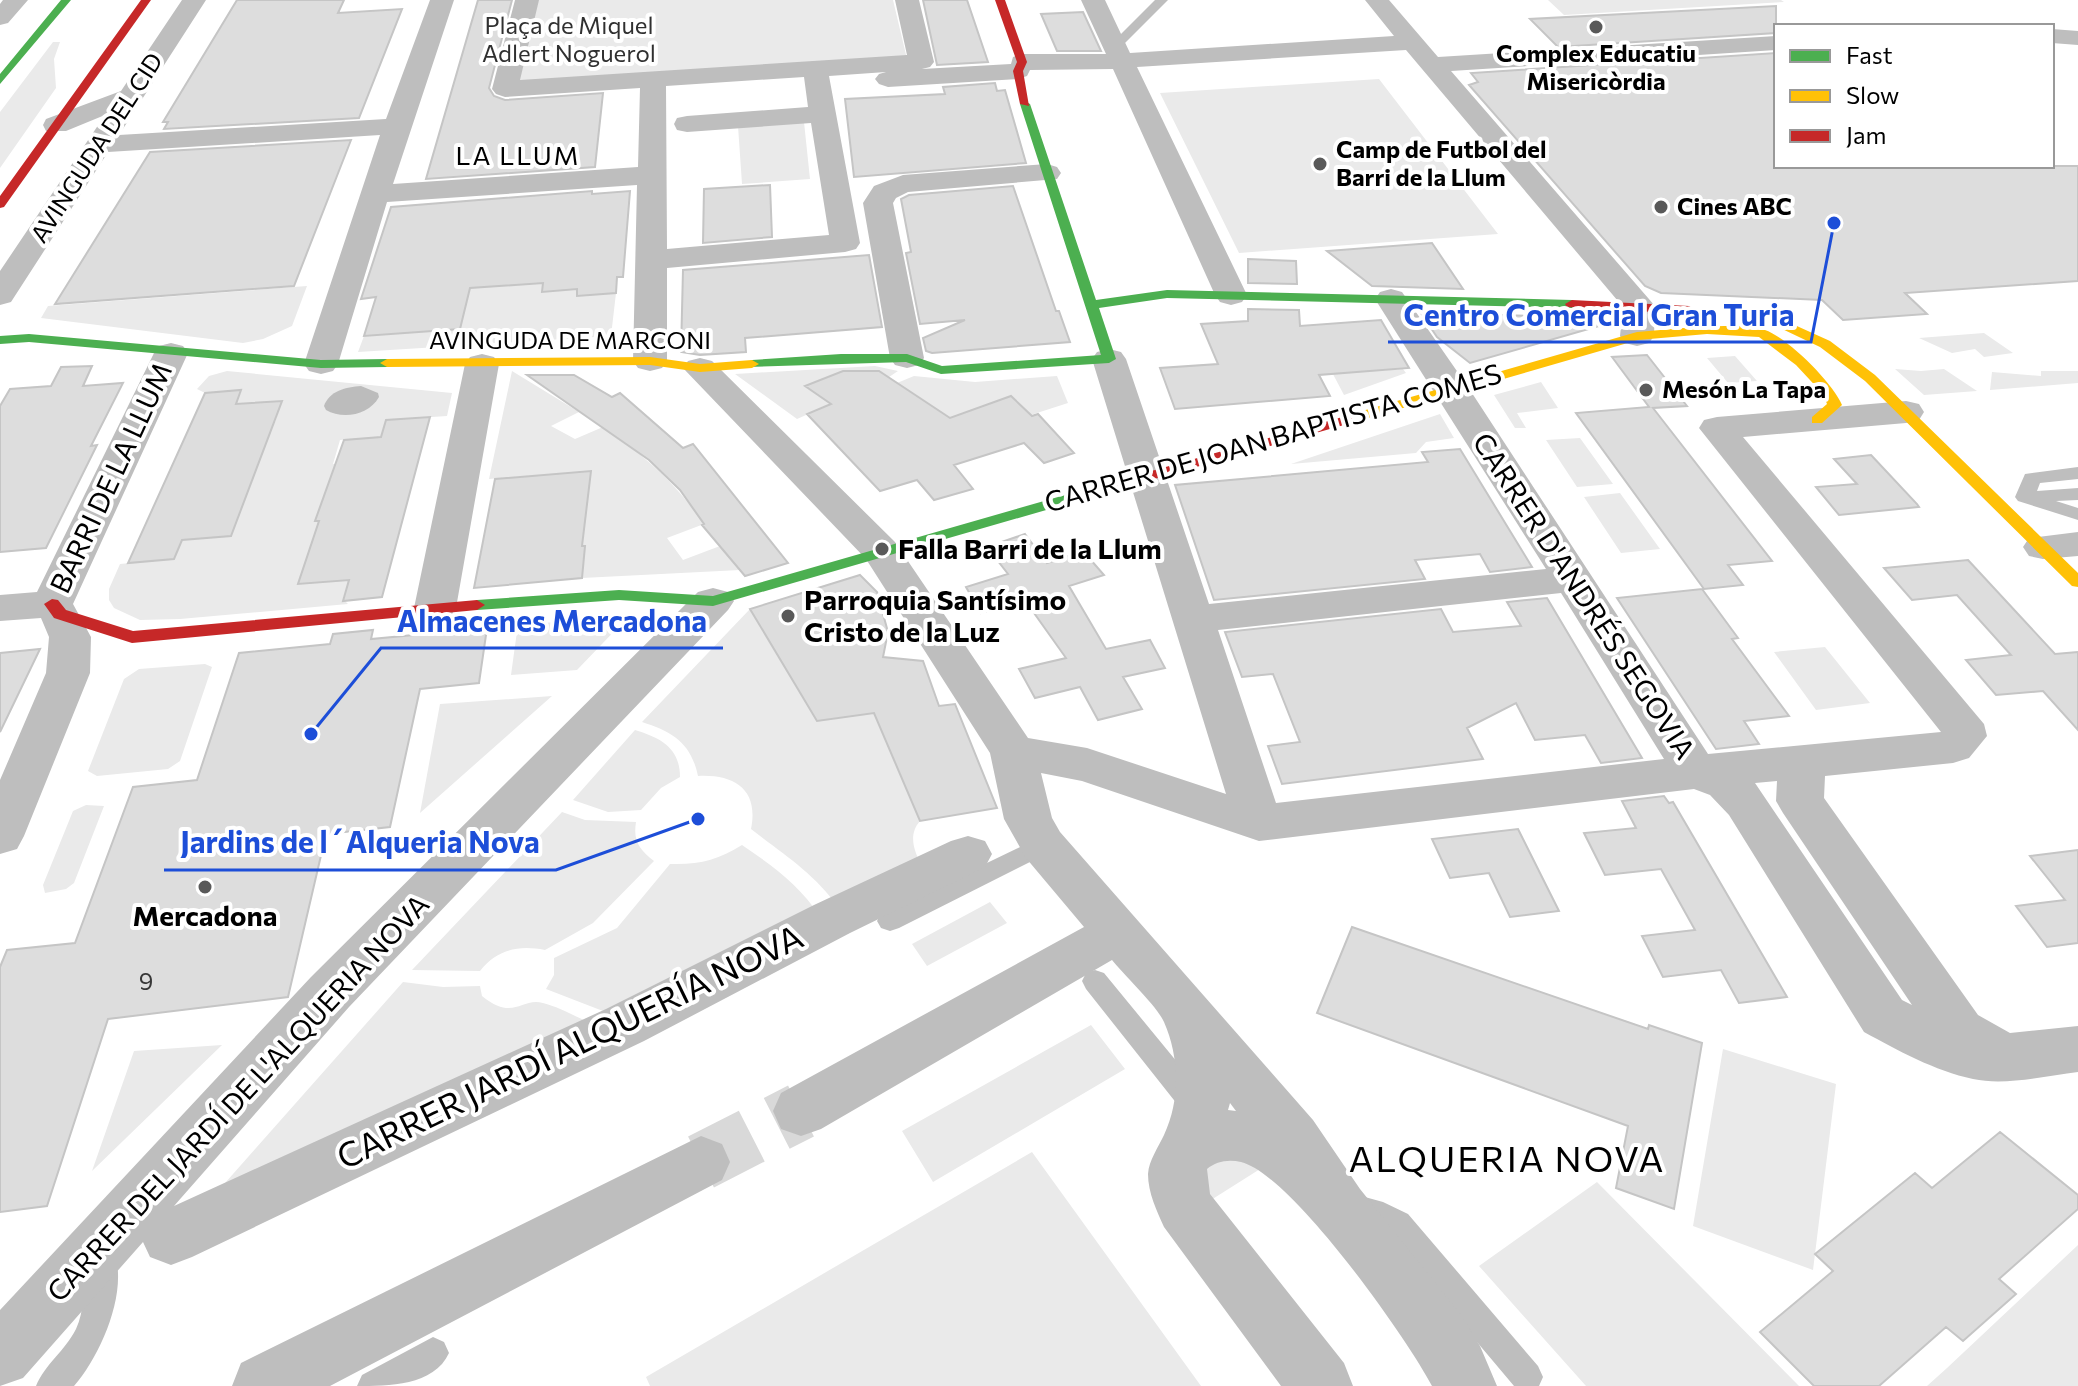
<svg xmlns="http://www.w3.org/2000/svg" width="2078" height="1386" viewBox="0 0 2078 1386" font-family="Commissioner,sans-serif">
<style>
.green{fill:#eaeaea}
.water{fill:#bcbcbc}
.building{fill:#ddd;stroke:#c5c5c5;stroke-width:2}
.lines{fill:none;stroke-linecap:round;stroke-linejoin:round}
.street-tunnel{stroke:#d9d9d9;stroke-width:57;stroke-dasharray:57 28;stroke-linecap:butt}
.lane{fill:#bebebe;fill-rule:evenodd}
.street{fill:#bebebe;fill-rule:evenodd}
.fast{fill:#4caf50;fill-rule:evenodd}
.slow{fill:#ffc107;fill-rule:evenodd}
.jam{fill:#c62828;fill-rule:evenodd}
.poi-dot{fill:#595959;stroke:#fff;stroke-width:3}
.labels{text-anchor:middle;stroke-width:8;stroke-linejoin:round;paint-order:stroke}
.far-park-label{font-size:24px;fill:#303030;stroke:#fff}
.far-poi-label{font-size:24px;font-weight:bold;fill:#000;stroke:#fff;text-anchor:start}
.far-street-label{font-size:24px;fill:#000;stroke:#fff}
.number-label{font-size:24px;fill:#373737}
.far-neighbourhood-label{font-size:26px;letter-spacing:2px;fill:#000;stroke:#fff}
.street-label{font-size:28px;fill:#000;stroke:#fff}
.poi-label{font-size:28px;font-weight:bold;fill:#000;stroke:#fff;text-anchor:start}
.near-street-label{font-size:34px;fill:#000;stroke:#fff}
.near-neighbourhood-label{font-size:36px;letter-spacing:2px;fill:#000;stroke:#fff}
.leader{fill:none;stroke:#1d4ed8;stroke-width:3}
.callout-dot{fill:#1d4ed8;stroke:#fff;stroke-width:3}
.callout-label{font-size:30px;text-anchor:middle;font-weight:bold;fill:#1d4ed8;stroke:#fff;stroke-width:8;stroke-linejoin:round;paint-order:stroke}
</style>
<rect width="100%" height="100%" fill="#fff"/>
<path class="green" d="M537,0H893L907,59L519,82Z
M1548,0H1781L1784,2L1564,15Z
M53,42H60L54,59L56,88L0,168V112Z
M1379,79L1498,234L1239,253L1160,93Z
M804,122L810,179L742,184L738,126Z
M543,283L542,292L577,289V296L616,293L611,336L358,352L364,336L460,329L470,288Z
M307,286L292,326L263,339L243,343L41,318L48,306Z
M1984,333L2013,353L1984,357L1975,349L1952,353L1919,338Z
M1365,356L1374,371L1403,369L1406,373L1344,395L1325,359Z
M1735,356L1757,381L1728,383L1707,358Z
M875,366L898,371L889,377L806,386L831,404L797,419L735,374Z
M1895,369L1921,371L1944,369L1977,391L1924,395Z
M227,371L452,393L447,416L387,420L381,437L340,440L333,464L377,461L315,521L364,518L299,584L349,580L343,599L348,604L180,619L140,620L114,608L109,600V589L120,564L174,559L230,426L275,422L282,401L236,404L241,390L205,393L197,389L209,376Z
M512,371L579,412L551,426L575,439L603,427C646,457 674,481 704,524L667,538L683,560L720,546L740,570L582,578L585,546L552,549L588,494L591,471L489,479Z
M2041,371H2078V383L1990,390L1992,372L2041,376Z
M914,376L975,382L1057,376L1068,403L935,446L897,383Z
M1541,382L1558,408L1517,413L1526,428H1515L1494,395Z
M1440,414L1454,438L1426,442L1416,453L1291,464Z
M1580,438L1613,484L1577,487L1546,440Z
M1620,493L1660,549L1621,553L1584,497Z
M750,609L817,721L874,713L920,821C907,836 915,853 923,868L838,907C814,873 783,854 751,829C759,790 735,774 698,776C691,743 673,732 642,722Z
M626,619L577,670L511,675L518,624Z
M1825,647L1870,703L1816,710L1774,652Z
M205,664L212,667L180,761L168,769L97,776L88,771L124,679L139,669Z
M552,696L420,813L440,704Z
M635,730C661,738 680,748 680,777L661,788L641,810L608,812L573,800Z
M86,805L104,806L74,883L66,889L45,893L43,885L73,811Z
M562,812L585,820L636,822C633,841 639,849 654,861L593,923L545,950C519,945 497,949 480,971L412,970Z
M742,845C773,866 799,885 820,916L621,1018L546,989L554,975V958L617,928L670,864C699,865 718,860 742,845Z
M990,902L1007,923L927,966L912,944Z
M403,982L443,987L480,986L482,996C514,1022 521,997 543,1003C560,1007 581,1020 598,1026L195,1217Z
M1091,1025L1125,1069L933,1182L902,1131Z
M222,1045L92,1171L134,1051Z
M1723,1049L1836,1084L1813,1270L1693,1226Z
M1032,1152L1201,1386H650L646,1377Z
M1217,1154L1268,1164L1211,1200L1203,1188L1207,1164Z
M1597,1182L1799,1386H1586L1479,1266Z
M2078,1245V1386H1927L1947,1368Z"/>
<path class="water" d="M361,386L378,393L379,397C369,415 343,420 326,410L324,406C329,391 346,387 361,386Z"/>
<path class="building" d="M237,0H344L338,13L402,9L359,118L164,129L168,122H163Z
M478,0H512L489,88L494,96L505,100L603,93L595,167L426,179Z
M923,0H967L988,62L937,65Z
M1776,6V33L1558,47L1530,19Z
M1083,12L1101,51H1057L1041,14Z
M1776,53V166H2078V281L1905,293L1927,314L1843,320L1822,300L1661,293L1645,286L1469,85L1478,82L1471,73Z
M995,83L997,91L1005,90L1026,163L854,177L845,99L945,94L943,87Z
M351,140L294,286L55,304L150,152Z
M770,185L772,237L703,243L704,189Z
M1013,186L1056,311H1059L1070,342L932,353L926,351L923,338L965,320L920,324L906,253L911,252L901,199L909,195Z
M592,191V194L630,191L623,277H617L616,293L577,296V289L542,292L543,283L470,288L460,329L364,336L376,297L361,299L391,207Z
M1432,243L1463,289L1372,286L1327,251Z
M869,255L882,327L745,338L746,352L700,355L681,352L683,270Z
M1248,259L1296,261L1297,284L1248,283Z
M1248,309L1299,310L1300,326L1381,320L1409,368L1319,375L1330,396L1175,409L1160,368L1218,364L1201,324L1248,321Z
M1421,313L1605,318L1606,324L1470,363L1437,337Z
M1647,355L1687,406L1653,408L1772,561L1728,565L1743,585L1704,589L1576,413L1649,407L1612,357Z
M92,366L83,386L123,383L91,446L97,445L46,548L0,552V406L10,389L51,386L61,367Z
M843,371H879L950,418L1011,396L1032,416L1038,414L1074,453L1044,463L1024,443L954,465L973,489L934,500L917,480L880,491L807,414L831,404L805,386Z
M527,375H574L612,397L620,393L683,448L693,444L788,563L745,576L702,525L704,524L680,490L649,460Z
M241,390L236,404L282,401L231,536L182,540L174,559L128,563L205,393Z
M430,417L382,597L343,601L349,580L298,584L319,521H315L344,440L381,437L386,420Z
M1460,449L1532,567L1490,572L1480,554L1415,560L1425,579L1214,600L1175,485L1428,462L1422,452Z
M1871,455L1917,504L1919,507L1839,515L1816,487L1857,484L1834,459Z
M591,471L582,546H585L582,578L474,588L495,479Z
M1025,534L1047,563L1083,551L1104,575L1069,586L1106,649L1150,640L1165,668L1123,677L1142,709L1098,720L1080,687L1035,698L1019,669L1066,658L1024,599L981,613L966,587L1008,574L987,547Z
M1968,560L2055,654L2078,652V730L2043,691L1996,695L1966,660L2011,655L1957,595L1912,600L1884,568Z
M860,575L877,592L888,632L883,657L923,661L939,706L955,704L997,808L920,821L874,713L817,721L750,609Z
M1702,589L1738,638L1732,639L1789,716L1744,721L1759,744L1716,749L1617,598Z
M1547,598L1642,758L1601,763L1585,735L1535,740L1516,703L1467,728L1483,759L1282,784L1268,746L1300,742L1273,674L1242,677L1225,632L1441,609L1453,632L1521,626L1507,602Z
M487,628L479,683L420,689L390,827L326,834L288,997L108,1019L47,1206L0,1212V967L7,950L75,943L133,787L197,780L239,653L330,644L333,634L373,630L371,639Z
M40,649L0,732V653Z
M1664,796L1669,803L1673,802L1787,997L1739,1003L1721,970L1663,977L1642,936L1695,930L1661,869L1605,875L1584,833L1636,828L1622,801Z
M1518,829L1559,911L1510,917L1489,873L1450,878L1432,839Z
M2078,850V943L2047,947L2016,906L2065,900L2030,856Z
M1352,927L1648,1029L1649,1025L1702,1043L1674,1209L1616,1188L1628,1126L1317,1013Z
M2000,1132L2078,1195V1209L1999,1279L2016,1294L1963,1341L1946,1327L1879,1386H1814L1760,1332L1833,1271L1815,1254L1915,1173L1932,1188Z"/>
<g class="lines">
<path class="street-tunnel" d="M701,1162L801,1111"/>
<path class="lane" d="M1155,0H1168L1123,45L1129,60L1119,63L1111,44Z
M2078,467V479L2040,483L2037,491L2078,488V500L2056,501L2078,508V520L2018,501L2015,497L2025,474Z
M1043,836L1052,839L1055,845L1052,851L899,928L890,931L881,928L877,921L881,914Z
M1095,970L1104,973L1205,1096L1209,1105L1205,1114L1195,1117L1185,1114L1086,989L1082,981L1086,973Z
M1354,1194L1383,1202L1408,1214L1538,1366L1543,1377L1539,1386H1514L1386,1234L1343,1218L1339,1208L1343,1198Z
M102,1245L113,1249C130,1289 101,1355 74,1386H36C45,1364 65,1351 76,1329C88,1304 80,1274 91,1249Z
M433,1337L444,1342L449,1353C434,1386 388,1386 357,1386L362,1375Z"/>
<path class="street" d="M3,0H28L8,23L0,25V4Z
M182,0H206L119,135L386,119L430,0H454L393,184L638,167L640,88L505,97L496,94L492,89L515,0H539L520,80L907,55L895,0H919L934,62L930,67L922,69L1011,64L1013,57L1022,54H1106L1081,0H1105L1130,53L1394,36L1365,0H1389L1438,57L1776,36V50L1451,71L1655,306L1654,336L1649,343L1637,346L1625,343L1620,336L1623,307L1406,50L1137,67L1247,295L1242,302L1231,305L1220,302L1215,295L1113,69L1030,70L1027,76L1018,79L888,87L879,84L875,79L879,74L886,72L829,76L860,243L856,249L845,252L667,268V361L662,368L650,371L638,368L633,361L637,185L387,202L338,364L333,371L321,374L309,371L304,364L380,135L108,152L11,302L0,305V271L105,115L66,131H46L43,125L46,119L121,91ZM804,77L808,107L687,116L677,118L674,124L677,130L687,132L811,123L829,235L667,249L666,86Z
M2052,29L2078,31V45L2052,43Z
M1047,164L1057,167L1061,173L1057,179L908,192L896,198L893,203L924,358L919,365L907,368L895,365L890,358L863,203L874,186L903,175Z
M1391,289L1402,292L1468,387L1708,754L1941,732L1699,428L1704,420L1717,417L1906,401L1919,404L1924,412L1919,420L1906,423L1743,437L1984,724L1987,736L1969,758L1953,763L1825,776L1824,798L1978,1015L2010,1033L2078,1026V1072C2045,1076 2005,1086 1973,1079C1935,1071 1897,1050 1864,1032L1729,815L1710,795L1694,789L1259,841L1082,781L1041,773L1052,818L1060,832L1313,1120L1360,1189L1461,1315L1480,1346L1497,1386H1432C1407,1338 1291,1174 1241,1162C1229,1159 1216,1161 1207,1169L1210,1194L1344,1363L1353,1386H1281L1164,1227C1157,1211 1148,1193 1148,1174C1149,1160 1158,1148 1164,1135C1181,1099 1179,1056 1164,1022C1157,1006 1124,975 1112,960L821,1129L801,1136L781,1129L773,1111L781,1093L1084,927L1026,858L1004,819L990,753L866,559L683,368L688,361L700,358L712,361L895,542L1028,738L1087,748L1226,794L1092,359L1097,352L1109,349L1121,352L1126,359L1209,604L1546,569L1375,299L1380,292ZM1561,593L1664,759L1276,803L1218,630ZM1777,781L1776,801L1783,813L1912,1005L1902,1000L1755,783ZM1230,1103L1236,1111L1228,1110Z
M171,343L183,346L188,353L73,604L91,637L90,673L24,836L17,849L0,854V780L46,673L49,637L41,618L0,621V595L37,592L154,353L159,346Z
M482,354L494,357L499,364L456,608L450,617L435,621L420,617L414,608L465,364L470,357Z
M2078,532V556L2043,559L2029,556L2023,547L2029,538Z
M713,588L728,592L734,601L728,610L349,1007L174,1206L606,1009L814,905L951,841L968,836L985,841L992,854L985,867L850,933L644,1041L192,1257L171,1265L150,1257L143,1242L23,1378L0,1386V1310L311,977L698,592Z
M701,1136L722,1144L730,1162L722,1180L330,1386H232L241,1363Z"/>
<path class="fast" d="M61,0H71L0,84V74Z
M1025,101L1030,104L1096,300L1167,290L1572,300L1579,304L1572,308L1167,298L1099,308L1116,359L1109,363L941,374L906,362L747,367L745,364L752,360L841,354H907L942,366L1101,355L1020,104Z
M29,334L321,360L387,359L394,363L387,367L321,368L29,342L0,344V336Z
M1121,479L1129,484L1126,487L713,606L619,600L477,610L469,605L477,600L619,590L713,596Z"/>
<path class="slow" d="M1777,317L1830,341L1875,375L2078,573V587L2072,586L1865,381L1820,347L1772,324L1770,321Z
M1707,326C1724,327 1748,324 1765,330C1788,338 1833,383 1842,405L1822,423H1812V417L1827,404L1823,394L1796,365L1759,337L1707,334L1638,340L1365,419L1360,420L1353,416L1355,413L1637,332Z
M650,357L700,364L752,360L759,364L752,368L700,372L650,365L387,367L380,363L387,359Z"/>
<path class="jam" d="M141,0H151L4,207L0,208V196Z
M995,0H1005L1027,62L1023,71L1029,106L1020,104L1013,71L1017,62Z
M1572,300L1689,306L1696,310L1689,314L1567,307L1565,304Z
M1360,412L1367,416L1365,419L1126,487H1116L1113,484L1116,481Z
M52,599L58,600L66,610L133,631L477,600L485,605L477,610L132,643L54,618L44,604Z"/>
</g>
<g class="poi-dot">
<circle cx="1596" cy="27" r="8"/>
<circle cx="1320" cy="164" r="8"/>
<circle cx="1661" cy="207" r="8"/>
<circle cx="1646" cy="390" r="8"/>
<circle cx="882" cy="549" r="8"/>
<circle cx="788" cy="616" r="8"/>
<circle cx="205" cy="887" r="8"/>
</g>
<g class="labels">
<g class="far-park-label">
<text x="569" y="34">Plaça de Miquel<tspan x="569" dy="28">Adlert Noguerol</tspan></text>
</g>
<g class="far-poi-label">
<text x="1596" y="62" text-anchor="middle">Complex Educatiu<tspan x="1596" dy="28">Misericòrdia</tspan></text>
<text x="1336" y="158">Camp de Futbol del<tspan x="1336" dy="28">Barri de la Llum</tspan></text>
<text x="1677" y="215">Cines ABC</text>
<text x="1662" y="398">Mesón La Tapa</text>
</g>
<g class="far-street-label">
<text transform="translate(97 148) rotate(-57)" y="8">AVINGUDA DEL CID</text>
<text x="570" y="349">AVINGUDA DE MARCONI</text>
</g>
<g class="number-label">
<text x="146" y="990">9</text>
</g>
<g class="far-neighbourhood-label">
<text x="518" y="165">LA LLUM</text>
</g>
<g class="street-label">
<text transform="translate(1273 438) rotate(-16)" y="10">CARRER DE JOAN BAPTISTA COMES</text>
<text transform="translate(111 478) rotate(-65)" y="10">BARRI DE LA LLUM</text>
<text transform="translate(1584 596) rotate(57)" y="10">CARRER D'ANDRÉS SEGOVIA</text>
<text transform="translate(238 1098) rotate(-47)" y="10">CARRER DEL JARDÍ DE L'ALQUERIA NOVA</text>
</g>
<g class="poi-label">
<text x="898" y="559">Falla Barri de la Llum</text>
<text x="804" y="610">Parroquia Santísimo<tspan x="804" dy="32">Cristo de la Luz</tspan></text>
<text x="205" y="926" text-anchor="middle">Mercadona</text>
</g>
<g class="near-street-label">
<text transform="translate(570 1047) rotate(-26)" y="12">CARRER JARDÍ ALQUERÍA NOVA</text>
</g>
<g class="near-neighbourhood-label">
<text x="1507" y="1172">ALQUERIA NOVA</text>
</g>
</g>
<path class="leader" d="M1834 223L1811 342H1388M311 734L381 648H723M698 819L556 870H164"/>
<g class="callout-dot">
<circle cx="1834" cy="223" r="8"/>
<circle cx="311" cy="734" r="8"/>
<circle cx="698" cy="819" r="8"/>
</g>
<g class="callout-label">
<text x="1599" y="326">Centro Comercial Gran Turia</text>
<text x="552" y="632">Almacenes Mercadona</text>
<text x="360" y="853">Jardins de l´Alqueria Nova</text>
</g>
<rect x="1774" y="24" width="280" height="144" fill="#ffffff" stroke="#999999" stroke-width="2"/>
<rect x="1790" y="50" width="40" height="12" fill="#4caf50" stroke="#999999" stroke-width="2"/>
<text x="1846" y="64" font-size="24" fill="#000000">Fast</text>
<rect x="1790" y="90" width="40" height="12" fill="#ffc107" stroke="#999999" stroke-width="2"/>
<text x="1846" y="104" font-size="24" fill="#000000">Slow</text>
<rect x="1790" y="130" width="40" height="12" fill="#c62828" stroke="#999999" stroke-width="2"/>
<text x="1846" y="144" font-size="24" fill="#000000">Jam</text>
</svg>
